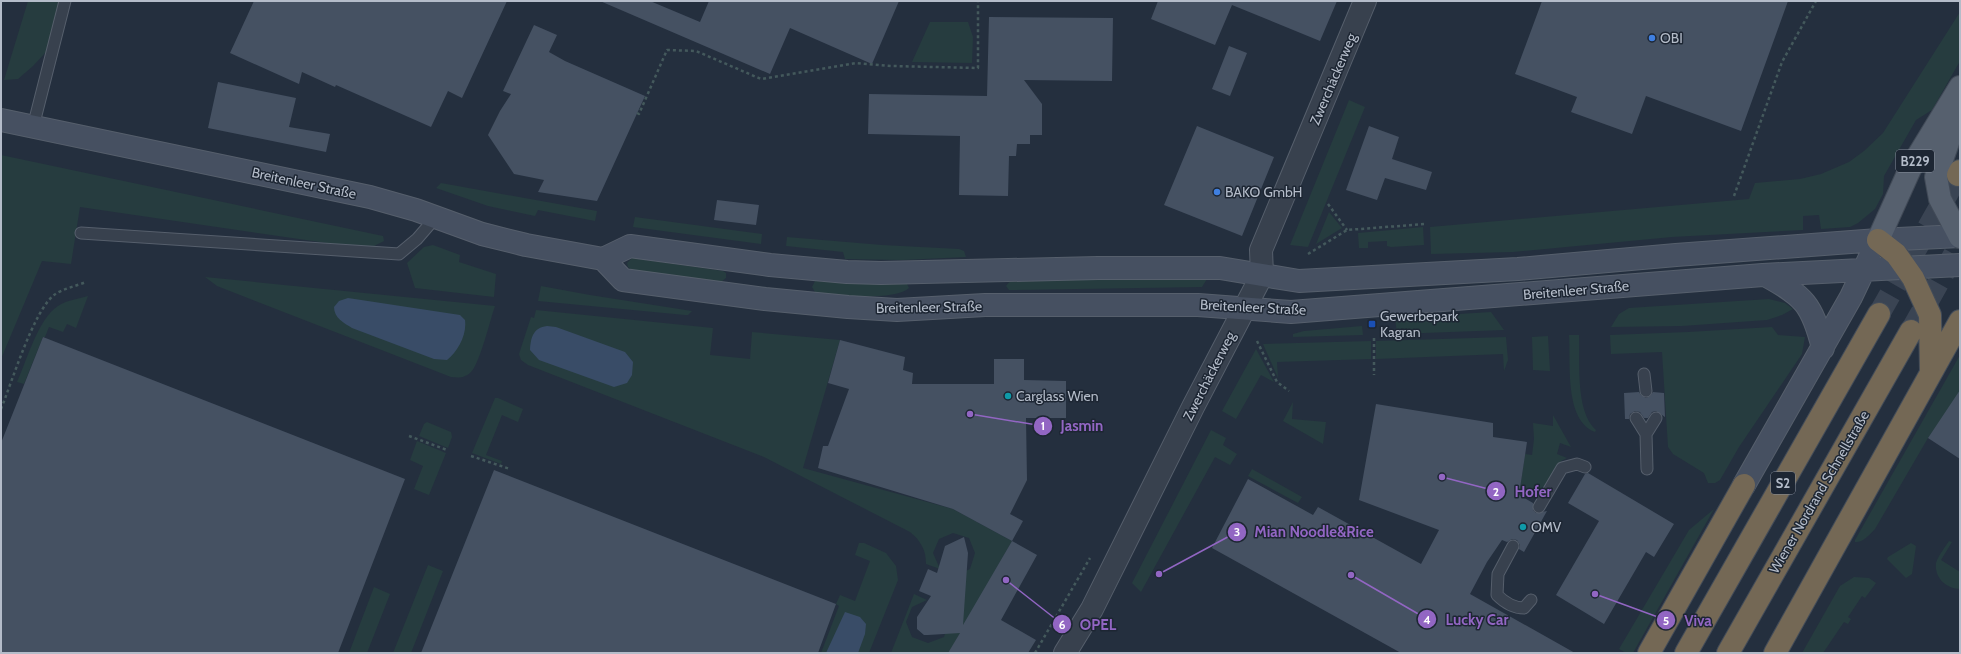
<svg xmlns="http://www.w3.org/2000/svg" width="1961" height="654" viewBox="0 0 1961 654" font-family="Cabin,sans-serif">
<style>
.green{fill:#263c3f}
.water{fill:#394c67}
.building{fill:#455162}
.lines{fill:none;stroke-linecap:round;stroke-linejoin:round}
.highway-tunnel{stroke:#3a4453;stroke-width:22;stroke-dasharray:22 11;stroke-linecap:butt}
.lane-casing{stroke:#565f6c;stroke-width:13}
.street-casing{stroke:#565f6c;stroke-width:24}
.secondary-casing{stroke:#565f6c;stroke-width:24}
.primary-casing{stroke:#414a57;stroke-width:24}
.highway-casing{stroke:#434c59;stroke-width:24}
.path{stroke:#44595c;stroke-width:2.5;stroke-dasharray:3 3;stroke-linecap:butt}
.lane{stroke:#38414e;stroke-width:11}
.street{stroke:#38414e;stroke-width:22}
.secondary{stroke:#465061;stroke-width:22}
.primary{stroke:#56606e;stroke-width:22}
.highway{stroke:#746855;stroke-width:22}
.shop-dot{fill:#3f7fe0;stroke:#1d2633;stroke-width:1.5}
.transit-dot{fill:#1a4fb4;stroke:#1d2633;stroke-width:1.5}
.culture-dot{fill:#0f9aa8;stroke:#1d2633;stroke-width:1.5}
.labels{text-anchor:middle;stroke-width:3;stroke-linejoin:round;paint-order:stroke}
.shield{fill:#1d2633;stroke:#878f9c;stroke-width:1}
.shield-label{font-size:13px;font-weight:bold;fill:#b4bcc9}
.poi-label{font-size:14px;fill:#b4bcc9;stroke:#1d2633;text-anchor:start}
.street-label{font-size:14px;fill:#b4bcc9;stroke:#1d2633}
.leader{fill:none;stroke:#9266c3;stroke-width:1.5}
.callout-dot{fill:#9266c3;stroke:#1d2633;stroke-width:1.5}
.mark-label{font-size:12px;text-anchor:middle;font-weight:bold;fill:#fff}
.callout-label{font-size:15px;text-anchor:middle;font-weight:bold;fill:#9266c3;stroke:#1d2633;stroke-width:3;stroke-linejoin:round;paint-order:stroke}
</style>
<rect width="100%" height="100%" fill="#242f3e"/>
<path class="green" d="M28,1H61L46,52L33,66L18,79L4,80Z
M1960,12V61L1932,110L1916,120L1884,176L1883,194L1875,209L1858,223L1850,227L1821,229L1819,215L1803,216V230L1672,237L1513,252L1431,254L1430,227L1749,199L1755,183L1800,179L1821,174L1849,162L1864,151L1883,133Z
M930,22H968L973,37L972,63L912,62Z
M1349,100L1365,107L1308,247L1290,245Z
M1,155L383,236L384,241L368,249L80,207L71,264L42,261L1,359Z
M441,183L597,211L595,221L538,210L535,216L488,206L436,188Z
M1329,212L1342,228L1316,244Z
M635,217L762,234L761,244L633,227Z
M1423,227L1424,245L1391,247L1387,246V241L1368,242V248H1359L1358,233Z
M787,237L882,245L959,249L964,251L966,257L903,260L845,259L843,252L786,246Z
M433,245L460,255L459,262L496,274L494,297L415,288L407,263L424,247Z
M632,258L723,271L726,273V278L721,282L632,270L628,267L627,263Z
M205,277L495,306C490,320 480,363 471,372C465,378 459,378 451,377L217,286Z
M1207,279L1202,287L1011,290H1009L1006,286L1011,280Z
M815,281L859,284H907L909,288C895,301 835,296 815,292L812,287Z
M541,286L590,295L692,311L688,315H685L538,301Z
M88,296L76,328L67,324L63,332L49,327L45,337H43L24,384L17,382C27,360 38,319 58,306C67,300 78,299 88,296Z
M1769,299L1785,303L1793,309L1782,315L1767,320L1682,326L1611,327L1619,314L1629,308Z
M536,310L713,328L710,355L750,359L752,332L840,340L803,468L953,509L1012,541L949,653H891L914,594L927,600L912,607L906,622L912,637L928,643L944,637L949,621L957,575L970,569L975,553L969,538L953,533L939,539L933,553L940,569L926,564C926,550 921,541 910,532L764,457L528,365L521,360L519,354L531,317L534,318Z
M1491,312L1504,330L1397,334L1395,318Z
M1362,326L1363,335L1293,337V334L1304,331Z
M1772,327L1778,335L1805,337L1802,354L1739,447L1720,480L1715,483H1708L1704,473L1673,454L1668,447L1662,352L1611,354L1610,335L1688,332Z
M1569,335H1579C1580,361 1575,412 1596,430L1595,432C1564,420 1571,363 1569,335Z
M1548,336L1550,371L1533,370L1532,337Z
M1506,337L1508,360L1504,371L1503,354L1376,359V341Z
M1371,341V359L1277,362L1278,378L1263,344Z
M1256,349L1274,382L1261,375L1236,419L1222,411Z
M1960,355V393L1928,438L1875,529C1870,534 1863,543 1855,542V540Z
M495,398H498L523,409L518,422L502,415L486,455L502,461L501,464L472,453Z
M1293,402L1292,419L1326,422L1323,444L1283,421Z
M1553,415L1571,447L1560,443L1557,454L1567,458L1561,461L1540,496L1529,491L1516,515L1525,454L1532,455L1534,439L1533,423L1553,426Z
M427,422L451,432L452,437L448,448L419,436L424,424Z
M1211,430L1226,438L1223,445L1237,454L1230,465L1215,457L1141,592L1132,583Z
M417,441L446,453L429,495L414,489L423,466L410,460Z
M1252,469L1302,497L1298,503L1248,476Z
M1714,509L1633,653H1626L1619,649L1689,530Z
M1949,541L1952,542L1941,560L1960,572V589C1947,589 1934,578 1936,563C1938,556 1945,547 1949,541Z
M859,543H864L886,553L896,566L898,580L869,653H821L839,606L836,604L840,595L855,601L870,561L855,555Z
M1911,543L1916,546L1912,574L1906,578L1887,559L1888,557Z
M428,565L443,571L411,653H393Z
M1854,577L1869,578L1876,583L1865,598L1862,596L1848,617L1851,619L1848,624L1844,622L1823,653H1802L1840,586Z
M374,587L390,594L367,653H349Z"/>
<path class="water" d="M348,298L460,315L465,320C467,335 458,351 447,360L434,359L352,328C344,323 334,318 334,307L339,301Z
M547,326L556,327L625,352L633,362L632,375L627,383L614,387L539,360L530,350C531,337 533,328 547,326Z
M845,612L860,617L866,624L865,634L858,653H826Z"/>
<path class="building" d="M254,1H507L462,98L448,91L431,127L336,85L335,87L302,72L299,84L230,53Z
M600,1H650L700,22L709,1H899L872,64L790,28L770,74Z
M1158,1H1337L1320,41L1232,5L1215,45L1151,19Z
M1542,1H1788L1741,131L1646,96L1632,134L1571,112L1577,97L1515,74Z
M989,17L1113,18L1112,81L1024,80L1042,104V135H1030V144H1017L1016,156H1009L1008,196L959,195L960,136L868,134L869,94L987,96Z
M534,25L557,35L549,52L565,61L645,96L597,201L538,192L544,180L514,174L488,135L500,111L511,94L503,91Z
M1229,46L1247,53L1230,96L1212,89Z
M218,82L296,98L289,127L330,134L326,152L208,128Z
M1197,126L1274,157L1242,236L1164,205Z
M1369,126L1399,137L1392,159L1432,172L1426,190L1385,178L1377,200L1346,190Z
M717,200L759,205L756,225L714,220Z
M43,337L405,479L338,653H1V443Z
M840,340L905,357L903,370L913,373L912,384H994V359H1024V380L1066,381V418H1026L1027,480L1010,514L1023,521L1012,541L953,509L818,468L823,446H828L849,389L828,383Z
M1960,390V459L1928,438Z
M1639,392L1641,395L1646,398L1650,396L1653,392L1664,393L1665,417L1656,411L1652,412L1648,418H1644L1640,412L1635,411L1630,414L1629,419H1625L1624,393Z
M1376,404L1493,423V437L1527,442L1519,495L1533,503V510L1536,513L1547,511L1524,552L1519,549L1520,545L1517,540L1512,539L1507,542L1502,540L1487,562L1470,594L1575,653H1401L1212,548L1248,479L1313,515L1318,507L1421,564L1439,530L1359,500Z
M494,470L836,604L818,653H421Z
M1588,473L1674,524L1654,557L1646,552L1604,624L1556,595L1599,521L1568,503L1585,474Z
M964,537L968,553L963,625L1012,541L1037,555L1001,620L1036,640L1028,653H948L960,633L928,635H924L917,629V617L931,596L919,591L928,569L937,573L945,546Z"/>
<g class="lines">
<path class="highway-tunnel" d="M1879,314L1958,175
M1911,331L1960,244"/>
<g class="lane-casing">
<path id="lane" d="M33,127L65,1
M81,233L399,254L417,239L436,217
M1644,374L1646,391
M1636,418L1646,434L1647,469
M1646,434L1656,418
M1539,507L1562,468L1577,464L1585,467
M1513,546L1498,574L1497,595C1505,603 1513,608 1524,608L1531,600"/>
</g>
<g class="street-casing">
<path id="street" d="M1065,653L1092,609L1193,407L1262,275L1261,250L1365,1"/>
</g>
<g class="secondary-casing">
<path id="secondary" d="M1,120L370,197L416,210L482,234L526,245L603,259L630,246L770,265L847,272L881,273L1098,268H1220L1299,281L1518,269L1676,255L1878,240L1960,236
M603,259L623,280L765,299L848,307L897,310L985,305H1198L1291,312L1763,275L1960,265
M1765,275C1804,296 1812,304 1823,348
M1744,485L1851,297L1869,259"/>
</g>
<g class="primary-casing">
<path id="primary" d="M1960,108L1936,177L1940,199L1960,237
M1878,240L1910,169L1960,87"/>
</g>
<g class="highway-casing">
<path id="highway" d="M1958,175L1960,171
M1878,240L1896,254L1913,278L1930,315L1931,372
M1649,653L1744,485
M1686,653L1879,314
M1728,653L1911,331
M1775,653L1960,321"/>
</g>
<path class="path" d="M637,113L639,114L667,50L696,51L761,79L856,63L892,66L978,68V1
M1734,196L1782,62L1816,1
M1328,204L1347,230
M1308,254L1347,230L1425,224
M1374,338V375
M1257,341L1277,382L1289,391
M1,409C12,382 33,312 54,295C62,289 76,286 86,282
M409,436L447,450
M471,456L510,469
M1035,653L1090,558"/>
<use href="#lane" class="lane"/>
<use href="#street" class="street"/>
<use href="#secondary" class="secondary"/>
<use href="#primary" class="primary"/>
<use href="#highway" class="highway"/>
</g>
<g class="shop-dot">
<circle cx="1652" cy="38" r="4"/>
<circle cx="1217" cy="192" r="4"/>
</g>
<rect class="transit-dot" x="1368" y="320" width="8" height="8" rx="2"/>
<g class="culture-dot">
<circle cx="1008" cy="396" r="4"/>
<circle cx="1523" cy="527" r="4"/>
</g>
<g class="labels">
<g class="shield">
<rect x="1896" y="150" width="38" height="22" rx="3"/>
<rect x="1771" y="472" width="24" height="22" rx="3"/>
</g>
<g class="shield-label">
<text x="1915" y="166">B229</text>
<text x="1783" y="488">S2</text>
</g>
<g class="poi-label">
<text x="1660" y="43">OBI</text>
<text x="1225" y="197">BAKO GmbH</text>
<text x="1380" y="321">Gewerbepark<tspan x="1380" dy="16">Kagran</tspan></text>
<text x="1016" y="401">Carglass Wien</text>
<text x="1531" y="532">OMV</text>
</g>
<g class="street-label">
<text transform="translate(1333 79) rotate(-67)" y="5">Zwerchäckerweg</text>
<text transform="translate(304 183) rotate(12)" y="5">Breitenleer Straße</text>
<text transform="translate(1576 290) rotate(-5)" y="5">Breitenleer Straße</text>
<text transform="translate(929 307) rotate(-1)" y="5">Breitenleer Straße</text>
<text transform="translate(1253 307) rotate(3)" y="5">Breitenleer Straße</text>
<text transform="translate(1209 376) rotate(-63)" y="5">Zwerchäckerweg</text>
<text transform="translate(1819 492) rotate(-60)" y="5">Wiener Nordrand Schnellstraße</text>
</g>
</g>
<path class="leader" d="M970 414L1043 426M1442 477L1496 491M1159 574L1237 532M1351 575L1427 619M1595 594L1666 620M1006 580L1062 624"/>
<g class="callout-dot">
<circle cx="970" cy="414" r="4"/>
<circle cx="1442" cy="477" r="4"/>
<circle cx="1159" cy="574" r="4"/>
<circle cx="1351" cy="575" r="4"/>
<circle cx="1595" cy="594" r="4"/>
<circle cx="1006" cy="580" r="4"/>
<circle cx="1043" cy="426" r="10"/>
<circle cx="1496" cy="491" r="10"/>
<circle cx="1237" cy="532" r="10"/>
<circle cx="1427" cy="619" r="10"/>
<circle cx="1666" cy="620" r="10"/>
<circle cx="1062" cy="624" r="10"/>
</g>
<g class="mark-label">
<text x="1043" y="430">1</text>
<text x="1496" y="496">2</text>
<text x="1237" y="536">3</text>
<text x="1427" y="624">4</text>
<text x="1666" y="625">5</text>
<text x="1062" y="629">6</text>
</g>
<g class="callout-label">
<text x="1082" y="431">Jasmin</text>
<text x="1533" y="497">Hofer</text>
<text x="1314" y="537">Mian Noodle&amp;Rice</text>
<text x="1477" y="625">Lucky Car</text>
<text x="1698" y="626">Viva</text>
<text x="1098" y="630">OPEL</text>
</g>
<rect width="1961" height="654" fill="none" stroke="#b4bcc9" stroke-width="4"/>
</svg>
